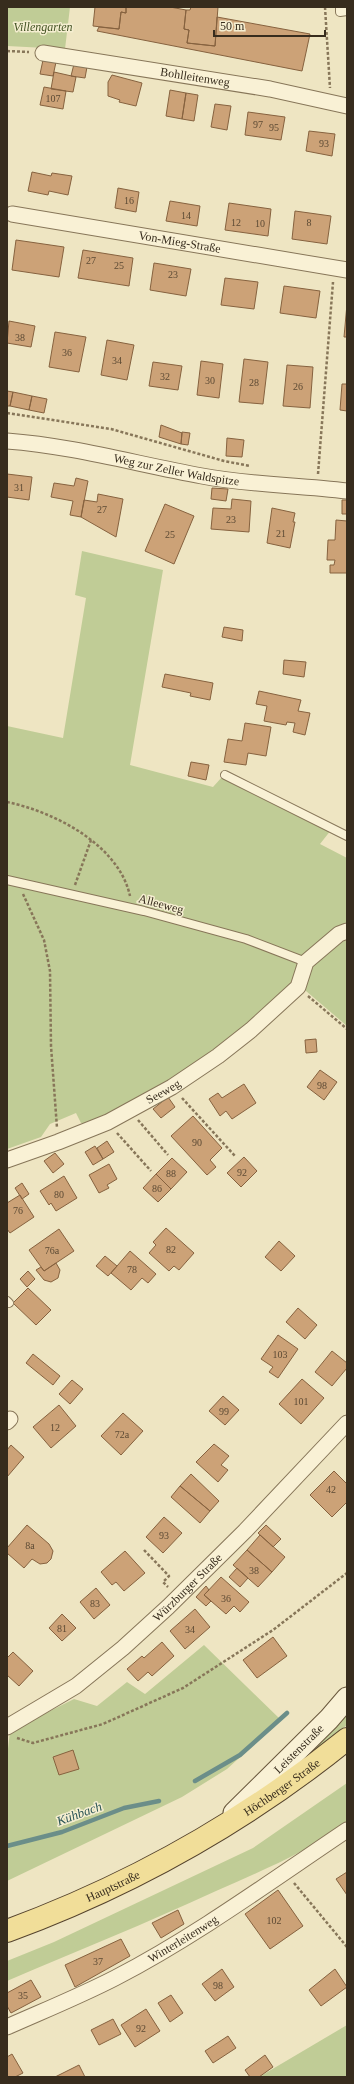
<svg xmlns="http://www.w3.org/2000/svg" width="354" height="2084" viewBox="0 0 354 2084" font-family="'Times New Roman',serif">
<style>
.green{fill:#c0cc96}
.lines{fill:none;stroke-linecap:round;stroke-linejoin:round}
.stream{stroke:#6b8e89;stroke-width:4.5}
.building{fill:#cca277;stroke:#86623f}
.lane-casing{stroke:#877659;stroke-width:10}
.street-casing{stroke:#877659;stroke-width:17}
.secondary-casing{stroke:#69573c;stroke-width:23}
.primary-casing{stroke:#55432d;stroke-width:24}
.path{stroke:#877659;stroke-width:2.5;stroke-dasharray:3 2;stroke-linecap:butt}
.lane{stroke:#f9f1d5;stroke-width:8}
.street{stroke:#f9f1d5;stroke-width:15}
.secondary{stroke:#f9f1d5;stroke-width:21}
.primary{stroke:#f1de99;stroke-width:22}
.labels{text-anchor:middle;stroke-width:3;stroke-linejoin:round;paint-order:stroke}
.number-label{font-size:10px;fill:#5c4a34}
.park-label{font-size:12px;font-style:italic;fill:#435324;stroke:#f5eed1}
.street-label{font-size:12px;fill:#372c1d;stroke:#f5eed1}
.water-label{font-size:13px;font-style:italic;fill:#2c5657;stroke:#f5eed1}
</style>
<rect width="100%" height="100%" fill="#eee5c2"/>
<path class="green" d="M7,7H70L65,49L7,46Z
M82,551L163,570L130,765L213,787L222,777L331,830L320,844L347,858V1026L306,991L295,984L251,1026L143,1100L86,1123H81L76,1113L50,1124L41,1137L7,1149V726L63,738L86,598L75,595Z
M204,1645L281,1720L227,1769L182,1797L7,1881V1758L10,1731L74,1699L97,1706L127,1682L145,1694Z
M347,1713V1725L287,1775Z
M347,1783V1822C308,1852 261,1871 216,1891C147,1923 77,1951 7,1981V1961L54,1942L253,1848Z
M347,2025V2077H259Z"/>
<g class="lines">
<path class="stream" d="M195,1781L240,1755L287,1713
M7,1846L62,1832L124,1808L159,1801"/>
</g>
<path class="building" d="M95,7H126V13L121,12L119,29L93,26Z
M126,7H170L186,10L184,29L189,30L187,43L215,46L217,17L310,34L302,71L97,31L99,27L119,29L121,12L126,13Z
M191,7H218L215,46L187,43L189,30L184,29L186,10H190Z
M43,60L56,62L53,76L40,74Z
M74,64L87,67L85,78L71,76Z
M54,72L76,77L73,92L51,89Z
M112,75L142,83L136,106L119,102L120,100L108,96V82Z
M44,87L66,91L63,109L40,105Z
M170,90L186,93L182,119L166,116Z
M186,93L198,95L194,121L182,119Z
M215,104L231,106L227,130L211,127Z
M248,112L285,117L281,140L245,135Z
M309,131L335,134L332,156L306,151Z
M32,172L51,176L52,173L72,176L68,195L49,191L48,195L28,191Z
M118,188L139,192L136,212L115,208Z
M170,201L200,206L197,226L166,221Z
M229,203L271,209L268,236L225,230Z
M295,211L331,216L327,244L292,239Z
M16,240L64,247L59,277L12,270Z
M83,250L133,258L129,286L78,278Z
M154,263L191,269L186,296L150,290Z
M225,278L258,282L254,309L221,305Z
M284,286L320,291L316,318L280,313Z
M347,304V337H344Z
M9,321L35,326L31,347L7,343Z
M55,332L86,337L79,372L49,367Z
M107,340L134,345L127,380L101,375Z
M244,359L268,362L263,404L239,402Z
M201,361L223,364L219,398L197,395Z
M153,362L182,366L178,390L149,386Z
M287,365L313,367L310,408L283,406Z
M342,384H347V411L340,410Z
M7,391L13,392L10,406H7Z
M13,392L32,396L29,410L10,406Z
M32,396L47,399L44,413L29,410Z
M161,425L182,433L181,444L159,437Z
M182,432L190,433L188,445L181,444Z
M227,438L244,440L242,457L226,456Z
M7,474L32,477L29,500L7,497Z
M76,478L88,481L81,517L70,515L73,501L51,497L54,483L74,486Z
M212,488L228,489L226,501L211,499Z
M98,494L123,499L116,537L81,517L84,500L97,502Z
M232,499L251,501L249,532L211,529L213,508L231,509Z
M342,500H347V514H342Z
M165,504L194,516L174,564L145,551Z
M272,508L295,513L293,522H295L290,548L267,543Z
M336,520L347,521V573H330V565H334L335,560H327L328,540H335Z
M224,627L243,630L242,641L222,637Z
M284,660L306,662L304,677L283,674Z
M165,674L213,683L210,700L190,696L191,693L162,687Z
M259,691L301,700L298,711L310,713L305,735L293,732L295,723L287,722L286,725L264,721L267,706L256,704Z
M245,723L271,727L266,756L248,753L246,765L224,762L228,739L242,741Z
M191,762L209,765L206,780L188,776Z
M316,1039L317,1052L306,1053L305,1040Z
M320,1070L337,1082L324,1100L307,1087Z
M244,1084L256,1103L232,1119L226,1111L220,1116L209,1099L218,1093L222,1098Z
M168,1097L175,1107L161,1118L153,1109Z
M193,1116L222,1148L210,1160L216,1167L207,1175L171,1136Z
M107,1141L114,1152L103,1159L97,1148Z
M95,1146L103,1159L93,1165L85,1152Z
M55,1153L64,1164L53,1173L44,1161Z
M244,1157L257,1171L241,1187L227,1173Z
M172,1158L187,1172L171,1189L156,1174Z
M109,1164L117,1179L107,1185L109,1188L99,1193L89,1175Z
M156,1174L171,1189L158,1202L143,1188Z
M64,1176L77,1198L56,1211L51,1203L49,1205L40,1191Z
M22,1183L29,1194L22,1199L15,1188Z
M20,1195L34,1217L10,1233L7,1229V1203Z
M166,1228L194,1253L179,1270L174,1266L169,1271L149,1253L156,1245L153,1242Z
M59,1229L74,1251L44,1271L29,1250Z
M279,1241L295,1256L281,1271L265,1257Z
M130,1251L156,1274L148,1283L142,1278L131,1290L111,1273Z
M105,1256L117,1266L108,1276L96,1266Z
M56,1263L60,1270L58,1278L51,1282L44,1280L36,1270L41,1267L44,1271Z
M28,1271L35,1279L27,1287L20,1279Z
M28,1288L51,1310L36,1325L13,1303Z
M298,1308L317,1325L305,1339L286,1322Z
M278,1335L298,1349L278,1378L269,1372L273,1367L261,1359Z
M332,1351L347,1363V1368L332,1386L315,1372Z
M33,1354L60,1376L53,1385L26,1363Z
M302,1379L324,1398L301,1424L279,1404Z
M72,1380L83,1389L70,1404L59,1394Z
M223,1396L239,1410L225,1425L209,1411Z
M59,1405L76,1426L51,1448L33,1427Z
M123,1413L143,1431L121,1455L101,1436Z
M214,1444L229,1456L221,1465L228,1470L218,1482L196,1462Z
M11,1445L24,1457L7,1477V1450Z
M334,1471L347,1484V1502L332,1517L310,1495Z
M191,1474L219,1501L210,1511L180,1486Z
M180,1486L210,1511L200,1523L171,1497Z
M164,1517L182,1533L163,1553L146,1537Z
M27,1525L49,1544L53,1551L51,1559L47,1563L40,1564L32,1559L24,1568L7,1553V1548Z
M266,1525L281,1539L273,1547L258,1533Z
M260,1535L285,1557L272,1572L247,1550Z
M247,1550L272,1572L258,1587L233,1565Z
M125,1551L145,1573L124,1591L116,1582L112,1585L101,1572Z
M237,1568L248,1578L240,1587L229,1577Z
M221,1577L249,1602L240,1612L234,1606L226,1614L204,1595Z
M206,1586L209,1590L204,1595L211,1601L206,1606L196,1597Z
M96,1588L110,1605L94,1619L80,1602Z
M195,1609L210,1627L185,1649L170,1631Z
M62,1614L76,1628L62,1641L49,1628Z
M273,1637L287,1656L257,1678L243,1660Z
M162,1642L174,1656L152,1676L148,1672L138,1681L127,1669L142,1656L144,1658Z
M13,1652L33,1671L19,1686L7,1675V1658Z
M73,1750L79,1769L59,1775L53,1757Z
M347,1872V1895L336,1879Z
M278,1890L303,1926L270,1949L245,1914Z
M178,1910L184,1924L161,1938L152,1923Z
M121,1939L130,1956L75,1987L65,1965Z
M222,1969L234,1987L215,2001L202,1984Z
M335,1969L347,1987L321,2006L309,1990Z
M31,1980L41,1997L11,2013L7,2006V1993Z
M171,1995L183,2013L170,2022L158,2003Z
M146,2009L160,2031L135,2047L121,2025Z
M113,2019L121,2034L99,2045L91,2030Z
M228,2036L236,2048L213,2063L205,2051Z
M12,2054L23,2073L15,2077H7V2057Z
M265,2055L273,2067L259,2077H250L245,2070Z
M79,2065L85,2077H55Z"/>
<g class="lines">
<g class="lane-casing">
<path id="lane" d="M340,7V12L347,11
M225,775L347,836
M7,880L144,911L246,939L306,962
M7,1301L9,1303"/>
</g>
<g class="street-casing">
<g id="street">
<path id="s1" d="M43,53L270,89L347,106"/>
<path id="s2" d="M12,214L347,270"/>
<path id="s3" d="M7,441C73,446 136,464 202,476C249,485 299,485 347,491"/>
<path id="s4" d="M7,1160L58,1142L108,1122L172,1087L218,1056L251,1030L298,987L306,962L339,934L347,931"/>
<path d="M7,1422L10,1419"/>
<path id="s5" d="M7,1727L76,1686L123,1648L168,1607L245,1531L347,1423"/>
<path id="s6" d="M7,2027C43,2011 80,1996 115,1978C196,1936 271,1881 347,1830"/>
</g>
</g>
<g class="secondary-casing">
<g id="secondary">
<path id="s7" d="M234,1813L329,1719L347,1698"/>
</g>
</g>
<g class="primary-casing">
<g id="primary">
<path id="s8" d="M7,1931C132,1885 243,1823 347,1739"/>
</g>
</g>
<path class="path" d="M325,7L330,88
M7,51L29,52
M7,413L111,429L224,461L250,466
M318,474L333,282
M7,802C55,812 119,845 130,896
M75,885L91,840
M23,894L44,940L50,971L51,1046L57,1128
M308,996L347,1029
M182,1098L235,1156
M138,1120L168,1155
M117,1133L151,1171
M144,1550L169,1576L163,1582L168,1587
M17,1738L33,1743L103,1724L183,1688L273,1630L347,1573
M294,1883L347,1947"/>
<use href="#lane" class="lane"/>
<use href="#street" class="street"/>
<use href="#secondary" class="secondary"/>
<use href="#primary" class="primary"/>
</g>
<g class="labels">
<g class="number-label">
<text x="53" y="102">107</text>
<text x="258" y="128">97</text>
<text x="274" y="131">95</text>
<text x="324" y="147">93</text>
<text x="129" y="204">16</text>
<text x="186" y="219">14</text>
<text x="236" y="226">12</text>
<text x="309" y="226">8</text>
<text x="260" y="227">10</text>
<text x="91" y="264">27</text>
<text x="119" y="269">25</text>
<text x="173" y="278">23</text>
<text x="20" y="341">38</text>
<text x="67" y="356">36</text>
<text x="117" y="364">34</text>
<text x="165" y="380">32</text>
<text x="210" y="384">30</text>
<text x="254" y="386">28</text>
<text x="298" y="390">26</text>
<text x="19" y="491">31</text>
<text x="102" y="513">27</text>
<text x="231" y="523">23</text>
<text x="281" y="537">21</text>
<text x="170" y="538">25</text>
<text x="322" y="1089">98</text>
<text x="197" y="1146">90</text>
<text x="242" y="1176">92</text>
<text x="171" y="1177">88</text>
<text x="157" y="1192">86</text>
<text x="59" y="1198">80</text>
<text x="18" y="1214">76</text>
<text x="171" y="1253">82</text>
<text x="52" y="1254">76a</text>
<text x="132" y="1273">78</text>
<text x="280" y="1358">103</text>
<text x="301" y="1405">101</text>
<text x="224" y="1415">99</text>
<text x="55" y="1431">12</text>
<text x="122" y="1438">72a</text>
<text x="331" y="1493">42</text>
<text x="164" y="1539">93</text>
<text x="30" y="1549">8a</text>
<text x="254" y="1574">38</text>
<text x="226" y="1602">36</text>
<text x="95" y="1607">83</text>
<text x="62" y="1632">81</text>
<text x="190" y="1633">34</text>
<text x="274" y="1924">102</text>
<text x="98" y="1965">37</text>
<text x="218" y="1989">98</text>
<text x="23" y="1999">35</text>
<text x="141" y="2032">92</text>
</g>
<g class="park-label">
<text x="43" y="31">Villengarten</text>
</g>
<g class="street-label">
<text dy="4" stroke="none"><textPath href="#s1" startOffset="154">Bohlleitenweg</textPath></text>
<text dy="4" stroke="none"><textPath href="#s2" startOffset="170">Von-Mieg-Straße</textPath></text>
<text dy="4" stroke="none"><textPath href="#s3" startOffset="172">Weg zur Zeller Waldspitze</textPath></text>
<text transform="translate(161 904) rotate(15)" y="4">Alleeweg</text>
<text dy="4" stroke="none"><textPath href="#s4" startOffset="171">Seeweg</textPath></text>
<text dy="4" stroke="none"><textPath href="#s5" startOffset="229">Würzburger Straße</textPath></text>
<text dy="4" stroke="none"><textPath href="#s7" startOffset="91">Leistenstraße</textPath></text>
<text dy="4" stroke="none"><textPath href="#s8" startOffset="311">Höchberger Straße</textPath></text>
<text dy="4" stroke="none"><textPath href="#s8" startOffset="115">Hauptstraße</textPath></text>
<text dy="4" stroke="none"><textPath href="#s6" startOffset="197">Winterleitenweg</textPath></text>
</g>
<g class="water-label">
<text transform="translate(79 1813) rotate(-20)" y="5">Kühbach</text>
</g>
</g>
<rect width="354" height="2084" fill="none" stroke="#372c1d" stroke-width="16"/>
<path d="M214 30v6h111v-6" fill="none" stroke="#372c1d" stroke-width="2"/>
<text x="220" y="30" font-size="12" fill="#372c1d" stroke="#f5eed1" stroke-width="3" paint-order="stroke">50 m</text>
</svg>
